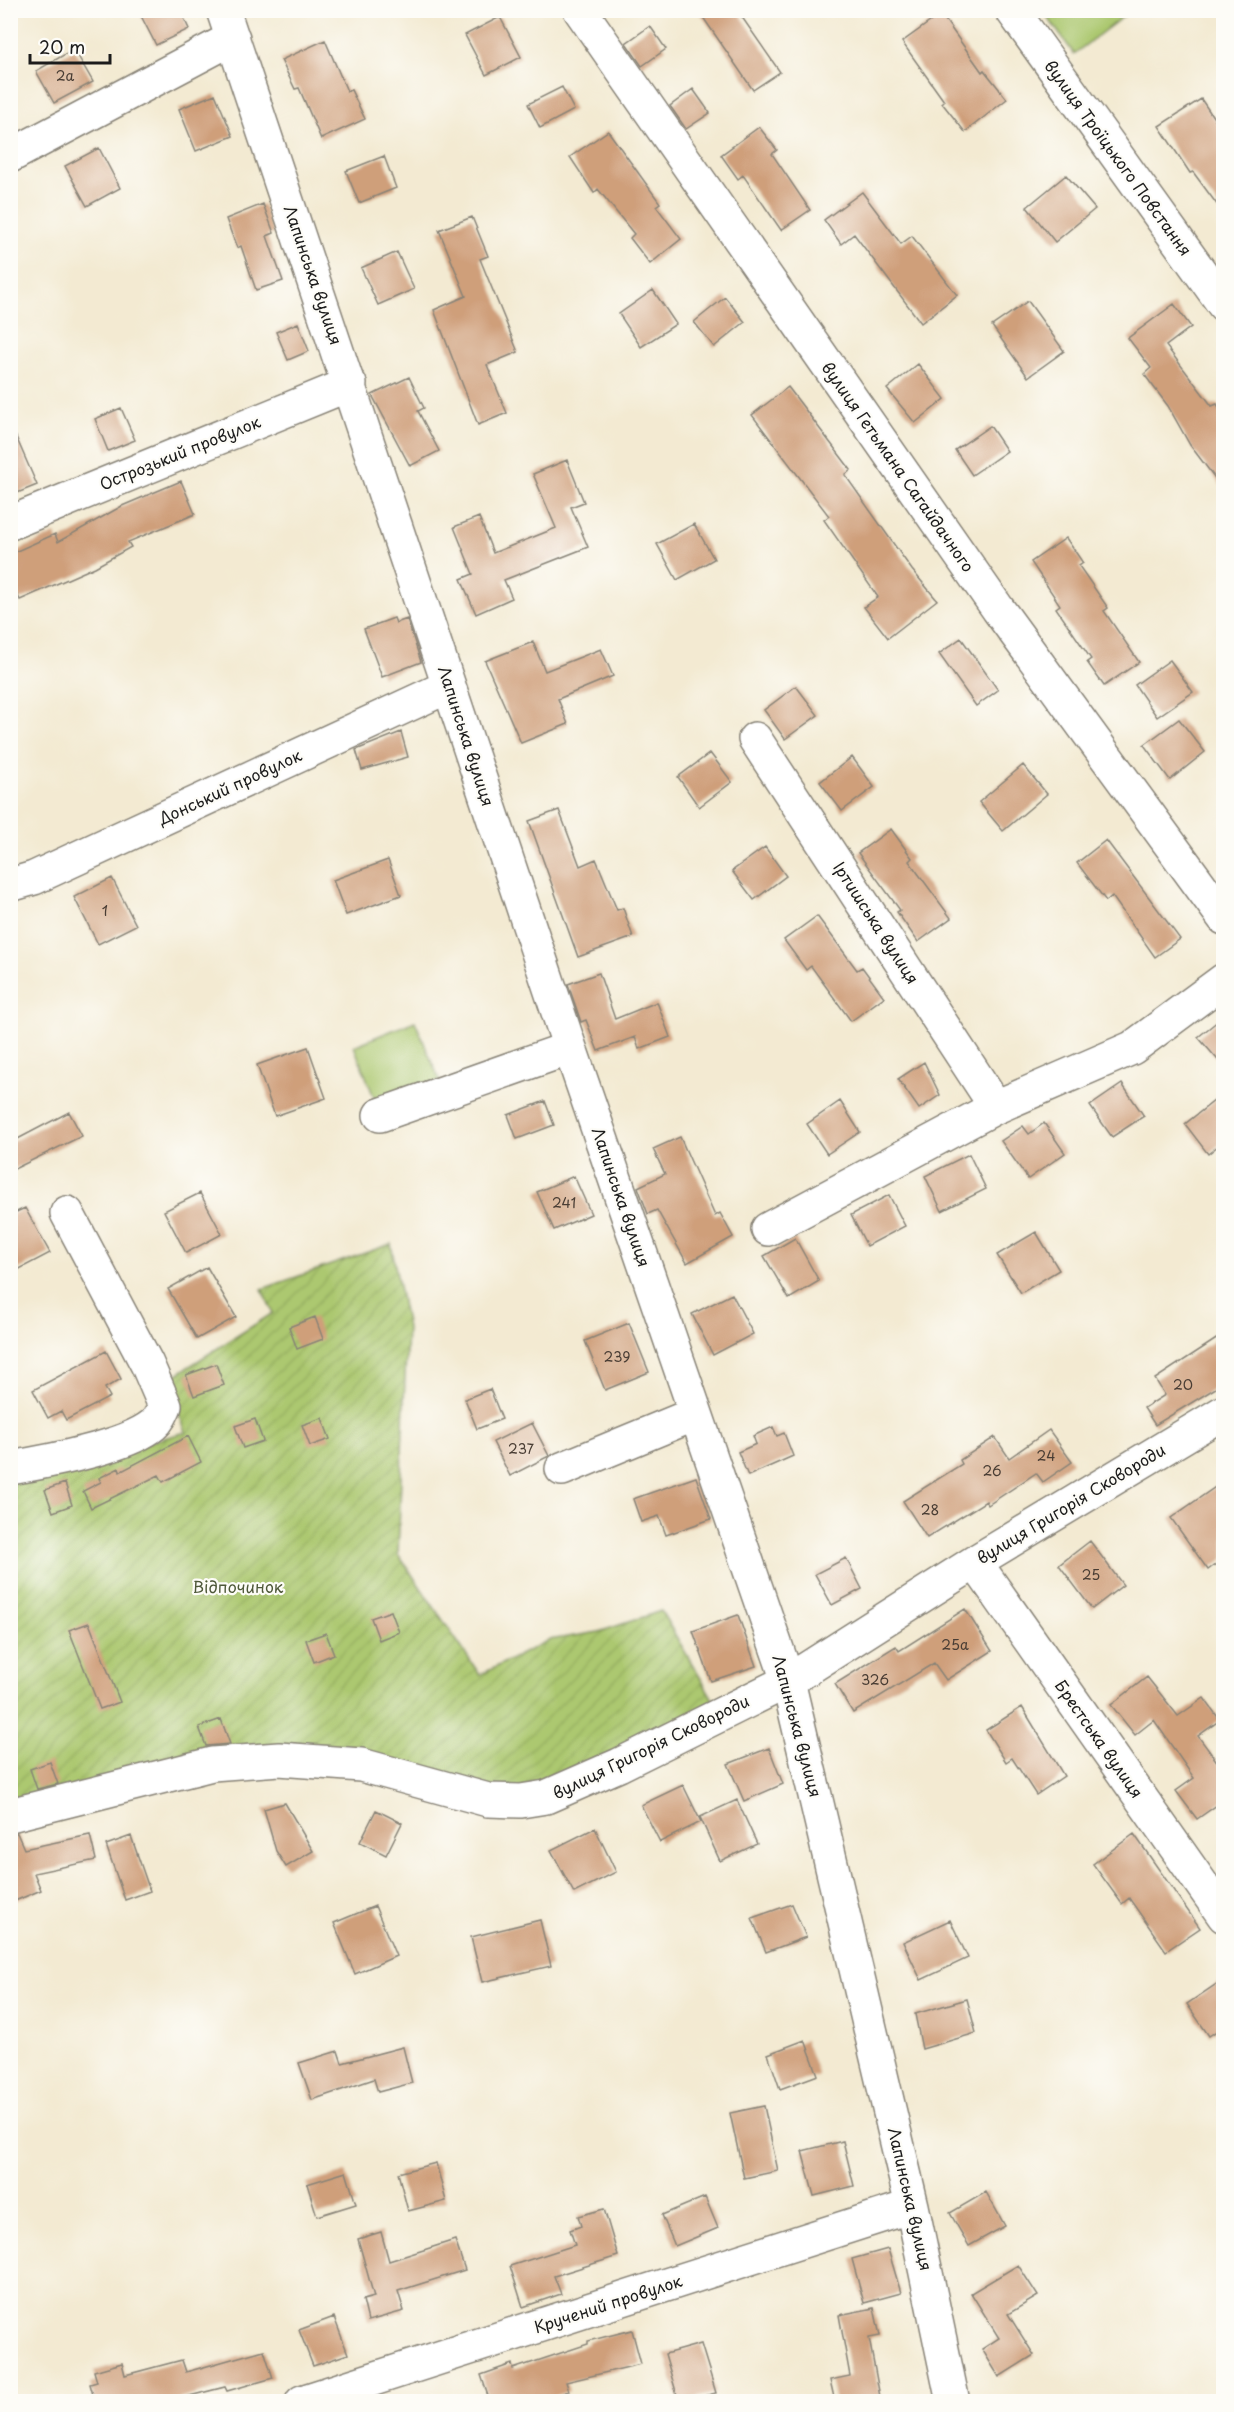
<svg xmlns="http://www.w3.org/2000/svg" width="1234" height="2412" viewBox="0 0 1234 2412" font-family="'Playpen Sans',sans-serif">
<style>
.park{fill:#acc86f;stroke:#647246;stroke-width:1.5}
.garden{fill:url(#garden-furrows);stroke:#647246;stroke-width:1.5}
.building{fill:#cf9f7a}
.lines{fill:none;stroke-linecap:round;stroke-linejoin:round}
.minor-casing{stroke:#888377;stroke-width:36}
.minor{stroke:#fff;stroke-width:33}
.labels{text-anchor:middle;stroke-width:4.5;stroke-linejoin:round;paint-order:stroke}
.number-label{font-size:14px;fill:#493d34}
.street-label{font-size:16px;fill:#1c1c1c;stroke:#fdfcf7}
.park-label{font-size:16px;fill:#4e5839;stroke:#fdfcf7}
</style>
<defs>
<pattern id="garden-furrows" width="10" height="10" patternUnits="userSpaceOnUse" patternTransform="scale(1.5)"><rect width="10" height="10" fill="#acc86f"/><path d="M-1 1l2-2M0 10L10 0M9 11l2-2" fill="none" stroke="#93ab60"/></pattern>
</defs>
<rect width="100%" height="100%" fill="#fdfcf7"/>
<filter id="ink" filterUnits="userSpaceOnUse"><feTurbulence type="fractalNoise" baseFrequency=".0167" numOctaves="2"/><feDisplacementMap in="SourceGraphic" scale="12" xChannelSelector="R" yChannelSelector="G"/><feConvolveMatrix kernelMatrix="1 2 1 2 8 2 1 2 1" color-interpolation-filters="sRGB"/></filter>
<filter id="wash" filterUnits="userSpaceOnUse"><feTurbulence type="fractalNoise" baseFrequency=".008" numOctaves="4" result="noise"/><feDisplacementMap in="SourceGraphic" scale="24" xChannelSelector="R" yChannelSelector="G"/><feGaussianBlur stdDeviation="1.35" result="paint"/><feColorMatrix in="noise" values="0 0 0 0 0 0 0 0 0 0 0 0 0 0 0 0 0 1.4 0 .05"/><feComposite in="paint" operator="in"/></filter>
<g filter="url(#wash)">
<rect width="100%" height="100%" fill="#f3ead2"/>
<path class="park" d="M1043,11H1130L1074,54Z
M415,1021L440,1081L377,1105L354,1046Z"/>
<path class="garden" d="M391,1244L407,1328L398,1554L480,1675L549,1640L599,1632L661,1611L717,1706L628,1748L512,1794L373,1759L11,1800V1479L186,1432L166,1381L273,1313L262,1289Z"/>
<g id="blocks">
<path class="building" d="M138,10H180L189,29L156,45Z
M698,10H737L780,72L753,90Z
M941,14L982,72L984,70L1007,99L965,132L942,103L944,101L902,42Z
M500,17L521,57L486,75L465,35Z
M650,26L666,49L642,66L626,43Z
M325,40L347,91L351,90L365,119L321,139L299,88L295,89L281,60Z
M74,49L93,82L54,103L36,71Z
M562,87L574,110L540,128L528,104Z
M693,89L710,113L686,129L670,106Z
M215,94L233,136L196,151L179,109Z
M1201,99L1224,133V214L1193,172L1190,173L1159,126Z
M759,127L777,150L772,154L810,210L781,230L743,175L738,179L721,155Z
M608,131L660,203L656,206L681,239L650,264L630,238L634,234L598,189L594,193L570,157Z
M99,148L120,188L87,206L65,166Z
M384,156L396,188L359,203L346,171Z
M1066,175L1095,209L1055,242L1027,207Z
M862,192L901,244L912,236L957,295L921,323L854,234L841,244L824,220Z
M263,204L274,233L267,236L283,281L256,290L241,246L237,248L226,219Z
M472,217L488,256L480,259L518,352L487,365L507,413L478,425L434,310L466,296L439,230Z
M397,252L414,289L378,305L361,268Z
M653,290L676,324L641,347L619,314Z
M725,297L745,322L714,347L694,322Z
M1028,301L1064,351L1028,377L992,326Z
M1174,304L1191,327L1166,346L1212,406L1217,404L1224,415V490L1190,445L1168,406L1144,374L1151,368L1128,338Z
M298,323L309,351L288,360L276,332Z
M918,364L945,399L915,423L887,389Z
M409,377L424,408L418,411L439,451L410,466L372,395Z
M788,387L851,470L845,475L912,570L937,600L888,638L864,607L878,597L824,520L829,516L752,415Z
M121,408L135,440L108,451L95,419Z
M10,423L37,485L10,496Z
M990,426L1007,451L972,475L955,450Z
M567,460L584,502L571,507L588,547L504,580L512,598L476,614L461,579L473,574L454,527L479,517L493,553L556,528L533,474Z
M181,481L195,514L128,542L131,547L95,567L20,600L10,580V554L55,534L58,542L122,506Z
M694,524L714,559L677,580L657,544Z
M1066,538L1083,563L1079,566L1108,608L1104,611L1139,662L1104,686L1087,662L1091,659L1056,608L1060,605L1031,562Z
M394,618L396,623L407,619L421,662L382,677L364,629Z
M961,638L998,690L976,706L939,654Z
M533,642L545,671L601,649L613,676L558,699L568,724L521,743L485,661Z
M1170,660L1193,692L1157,717L1135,685Z
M796,686L818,715L785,739L764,710Z
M1179,719L1205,752L1170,780L1144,745Z
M401,732L408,757L362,770L356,750Z
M710,753L732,782L699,807L678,777Z
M852,757L874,787L842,811L820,782Z
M1023,765L1047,794L1003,831L979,802Z
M559,810L580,866L596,859L617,910L623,908L633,937L578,957L529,821Z
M891,829L912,858L909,861L951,918L918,942L897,912L900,910L858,853Z
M1106,840L1180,939L1155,957L1112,896L1106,901L1077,863Z
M765,847L786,876L754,900L732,871Z
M388,860L401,895L346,915L333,880Z
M112,878L136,925L98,944L74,897Z
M817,916L857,970L862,967L884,997L851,1021L811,966L806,970L784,940Z
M599,973L615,1019L657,1002L670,1037L639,1049L635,1037L598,1051L586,1020L581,1022L568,984Z
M1224,1016V1067L1198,1037Z
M308,1047L326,1098L275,1116L257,1065Z
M924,1062L940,1095L919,1109L898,1079Z
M1122,1084L1144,1116L1112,1137L1090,1106Z
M1224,1093V1141L1208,1154L1185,1124Z
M545,1101L554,1125L517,1139L508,1115Z
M840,1101L860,1132L827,1154L807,1124Z
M69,1112L82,1136L10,1171V1143Z
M1044,1123L1065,1153L1028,1179L1001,1141L1023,1126L1029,1134Z
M680,1137L715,1216L720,1213L733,1237L687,1263L657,1210L648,1214L638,1187L665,1174L653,1149Z
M969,1154L986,1189L942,1211L925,1176Z
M574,1176L591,1214L554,1230L537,1192Z
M200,1193L222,1234L186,1253L164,1211Z
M889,1195L905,1226L867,1246L851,1215Z
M25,1208L50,1253L10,1274V1215Z
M1036,1232L1059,1270L1021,1293L997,1255Z
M795,1238L819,1281L789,1299L764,1256Z
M207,1267L236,1317L197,1339L168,1289Z
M732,1294L753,1334L713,1355L692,1314Z
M315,1317L323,1339L297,1349L289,1327Z
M629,1323L649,1372L605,1390L585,1341Z
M1224,1334V1383L1155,1425L1144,1408L1165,1395L1155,1379Z
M106,1351L121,1379L105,1388L110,1397L66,1420L61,1411L48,1418L33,1390Z
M216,1364L224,1385L194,1396L186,1375Z
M490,1389L502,1419L477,1429L465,1399Z
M322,1418L330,1439L310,1446L302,1425Z
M255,1419L263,1441L243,1448L235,1426Z
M532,1423L549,1456L510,1476L493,1442Z
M773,1427L777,1436L784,1433L793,1456L748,1476L738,1452L756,1444L753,1436Z
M1049,1430L1072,1462L1043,1482L1036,1473L988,1505L986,1501L927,1538L903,1501L962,1464L960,1460L995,1437L1009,1458Z
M188,1436L201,1462L163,1482L159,1475L91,1508L83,1491L101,1482L99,1478L119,1468L120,1472Z
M696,1477L711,1519L666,1535L659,1516L641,1522L633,1499Z
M1224,1481V1558L1208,1570L1171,1518Z
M65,1483L72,1505L53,1512L45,1490Z
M1090,1541L1123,1585L1092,1609L1059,1565Z
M846,1558L862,1589L832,1605L815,1574Z
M965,1609L992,1651L946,1680L934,1663L853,1713L835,1684L896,1646L899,1651Z
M391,1611L399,1632L379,1640L371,1618Z
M738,1615L756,1666L711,1681L693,1631Z
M89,1623L120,1702L100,1709L69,1630Z
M326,1633L334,1654L314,1662L306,1640Z
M1147,1677L1178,1716L1204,1698L1220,1720L1198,1736L1224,1771V1800L1197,1819L1176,1791L1194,1778L1154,1720L1135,1735L1111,1705Z
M1022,1707L1064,1776L1036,1795L1012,1758L1006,1762L986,1730Z
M221,1719L230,1744L206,1746L199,1727Z
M769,1748L783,1784L744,1801L728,1764Z
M50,1762L58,1784L37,1789L30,1769Z
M683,1785L701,1822L660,1842L641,1805Z
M737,1800L757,1844L720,1861L700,1817Z
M285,1803L313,1851L286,1867L276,1851L264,1809Z
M376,1810L402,1823L386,1855L360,1842Z
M595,1828L616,1872L574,1893L551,1850Z
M10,1833H17L24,1849L90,1835L96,1860L34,1873L41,1890L10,1903Z
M1134,1834L1200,1928L1166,1951L1129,1898L1122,1904L1093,1864Z
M131,1836L150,1891L125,1900L106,1845Z
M792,1904L806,1937L766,1952L752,1918Z
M375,1906L396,1956L355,1974L334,1923Z
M540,1920L551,1966L482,1982L471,1937Z
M950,1920L968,1958L921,1980L903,1942Z
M1224,1979V2026L1209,2036L1187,2004Z
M967,1999L976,2033L922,2049L915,2014Z
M805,2040L818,2075L780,2089L768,2054Z
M403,2047L412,2083L378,2092L374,2079L312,2100L299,2063L338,2051L342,2063Z
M764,2106L778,2171L744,2178L730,2113Z
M843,2141L854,2186L814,2196L802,2151Z
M436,2163L446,2201L408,2211L398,2173Z
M346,2172L356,2204L317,2216L307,2184Z
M986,2192L1005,2226L969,2246L950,2213Z
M705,2197L718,2228L675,2246L662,2215Z
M604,2209L618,2256L554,2276L561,2294L523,2307L510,2266L575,2245L570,2230L581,2226L578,2216Z
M381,2232L389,2261L455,2240L465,2270L398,2291L404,2311L368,2321L363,2300L374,2297L358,2239Z
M888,2249L901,2293L864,2303L852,2259Z
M1018,2265L1038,2296L1008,2314L1034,2355L999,2377L982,2349L999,2338L971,2293Z
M874,2308L880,2336L869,2338L881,2402H835L830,2380L850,2376L839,2315Z
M334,2317L348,2354L313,2366L299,2330Z
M632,2330L641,2364L566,2382L569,2391L538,2402H490L481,2375L512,2364L513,2369L588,2344V2341Z
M701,2344L716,2393L679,2402L665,2354Z
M264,2350L273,2378L227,2391L225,2387L166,2402H95L90,2384L97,2382L94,2371L122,2363L125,2375L182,2360L186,2372Z"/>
</g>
</g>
<g filter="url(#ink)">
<use href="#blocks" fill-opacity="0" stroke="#888377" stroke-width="1.5"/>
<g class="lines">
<g class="minor-casing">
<path id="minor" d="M223,10L570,1048L788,1681L912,2206L953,2402
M580,10L998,609L1224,918
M1012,10L1224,305
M10,156L233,38
M10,523L350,384
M755,739L996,1107
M10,885L34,878L449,686
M380,1115L570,1048
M768,1229L996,1107L1132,1048L1224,980
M10,1468C46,1462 126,1447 153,1425C159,1420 162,1413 165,1406L147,1364L67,1213
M562,1469L695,1414
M975,1562L1224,1916
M10,1815L212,1764L279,1759L361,1765L488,1800L521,1801L546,1797L619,1765L788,1681L975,1562L1224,1412
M302,2402L912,2206"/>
</g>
<use href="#minor" class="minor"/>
</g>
</g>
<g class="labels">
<g class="number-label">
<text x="65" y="81">2а</text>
<text x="105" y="916">1</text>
<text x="564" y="1208">241</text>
<text x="617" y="1362">239</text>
<text x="1183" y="1390">20</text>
<text x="521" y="1454">237</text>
<text x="1046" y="1461">24</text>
<text x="992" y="1476">26</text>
<text x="930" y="1515">28</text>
<text x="1091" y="1580">25</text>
<text x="955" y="1650">25а</text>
<text x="875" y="1685">326</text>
</g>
<g class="street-label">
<text transform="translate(1118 158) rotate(54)" y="6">вулиця Троїцького Повстання</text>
<text transform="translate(313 275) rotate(71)" y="6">Лапинська вулиця</text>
<text transform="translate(180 453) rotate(-22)" y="6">Острозький провулок</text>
<text transform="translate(898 467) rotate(55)" y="6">вулиця Гетьмана Сагайдачного</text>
<text transform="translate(466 736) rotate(72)" y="6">Лапинська вулиця</text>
<text transform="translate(230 787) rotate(-25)" y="6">Донський провулок</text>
<text transform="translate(876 923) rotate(57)" y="6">Іртишська вулиця</text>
<text transform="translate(621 1197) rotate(71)" y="6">Лапинська вулиця</text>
<text transform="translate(1071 1504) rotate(-31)" y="6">вулиця Григорія Сковороди</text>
<text transform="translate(797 1726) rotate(75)" y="6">Лапинська вулиця</text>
<text transform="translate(1099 1739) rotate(55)" y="6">Брестська вулиця</text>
<text transform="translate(651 1747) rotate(-26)" y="6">вулиця Григорія Сковороди</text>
<text transform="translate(910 2199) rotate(77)" y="6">Лапинська вулиця</text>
<text transform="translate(608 2304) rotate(-18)" y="6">Кручений провулок</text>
</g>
<g class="park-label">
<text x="238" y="1593">Відпочинок</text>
</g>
</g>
<rect width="1234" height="2412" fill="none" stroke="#fdfcf7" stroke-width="36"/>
<path d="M30 54v9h80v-9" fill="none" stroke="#1c1c1c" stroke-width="3"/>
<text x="39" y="54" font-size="18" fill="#1c1c1c" stroke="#fdfcf7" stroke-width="4.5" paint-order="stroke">20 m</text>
</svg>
